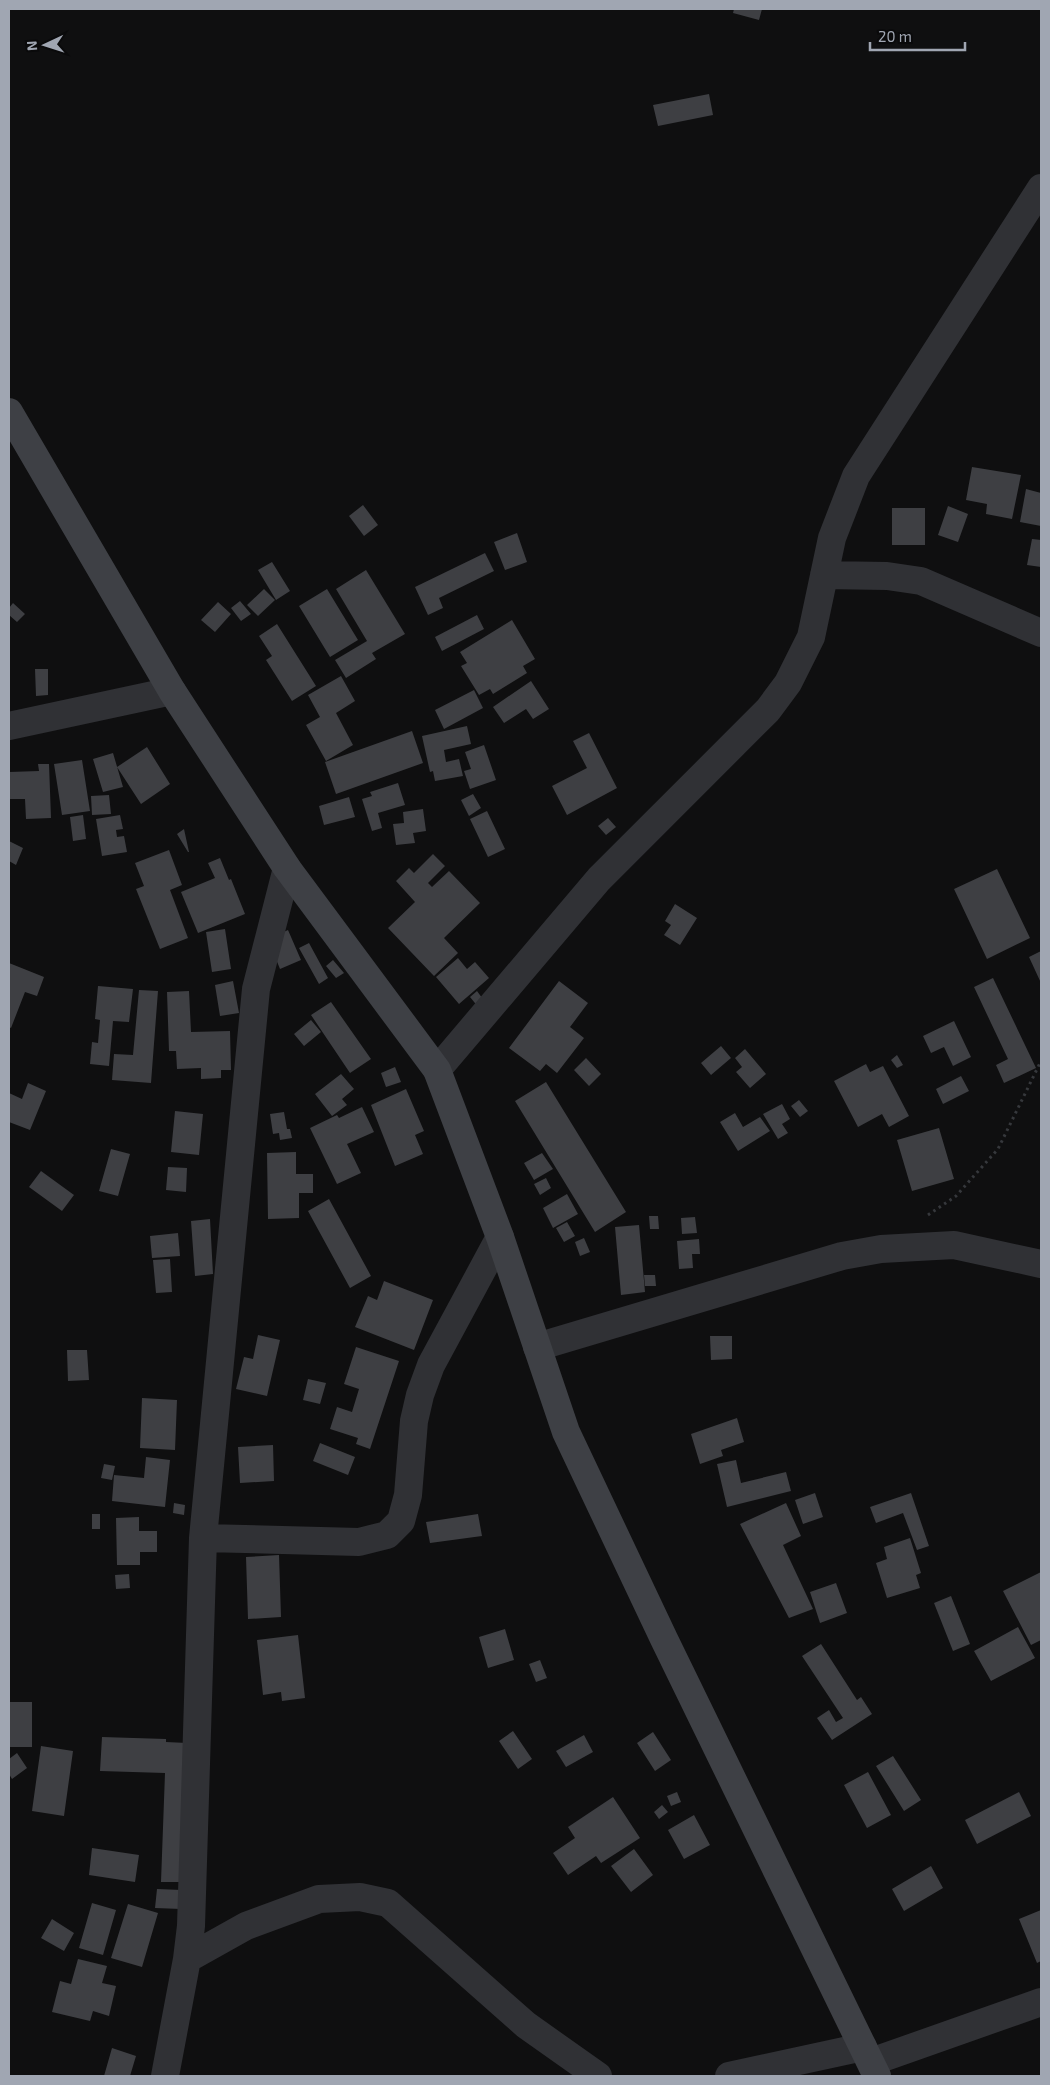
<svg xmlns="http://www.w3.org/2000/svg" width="1050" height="2085" viewBox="0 0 1050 2085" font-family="'Exo 2',sans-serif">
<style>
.building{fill:#3e3f43}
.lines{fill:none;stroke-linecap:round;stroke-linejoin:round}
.path{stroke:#36383c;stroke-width:3;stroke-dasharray:2.5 4;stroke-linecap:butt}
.minor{stroke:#303135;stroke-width:28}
.secondary{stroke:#3e4045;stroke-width:28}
</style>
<rect width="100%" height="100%" fill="#0f0f10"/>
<path class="building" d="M734,9H762L759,20L733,13Z
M709,94L713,115L658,126L653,105Z
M972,467L1021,475L1012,519L986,514L987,504L966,500Z
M1026,489L1041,493V526L1020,522Z
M363,505L378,525L364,536L349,516Z
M948,506L968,514L958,542L938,535Z
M892,508H925V545H892Z
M517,533L527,562L505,570L494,542Z
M1032,539L1041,540V567L1027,565Z
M485,553L494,571L439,598L443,608L428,615L415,587Z
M272,562L290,591L276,600L258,570Z
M366,570L405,634L372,653L376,659L346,678L335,660L367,641L336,589Z
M264,589L275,600L258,616L247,605Z
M327,589L358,640L330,657L299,606Z
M240,601L251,614L241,621L231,608Z
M218,602L231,614L215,632L201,620Z
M13,603L25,614L17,622L9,615V608Z
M477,615L484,629L442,651L435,637Z
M512,620L535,659L523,666L527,673L493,694L490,689L479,695L461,666L467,663L460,652Z
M277,624L316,686L292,701L266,660L272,656L259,636Z
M35,669H48V695L36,696Z
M341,676L355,701L336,713L353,745L326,761L306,725L320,717L308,695Z
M531,681L549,709L533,719L526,709L504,723L493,707Z
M474,690L483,708L444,729L435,710Z
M467,726L471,744L444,750L446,762L459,759L463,776L435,781L433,771L430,772L422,736Z
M412,731L423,763L336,794L325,762Z
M589,733L617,788L567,815L552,786L587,768L573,741Z
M484,745L496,780L470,789L464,771L471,769L465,752Z
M147,747L170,784L141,804L117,767Z
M113,753L123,787L103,792L93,759Z
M82,760L90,811L62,815L54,764Z
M38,764H49L51,818L26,819L25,799H9V772L39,771Z
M398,783L405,805L378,813L382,828L372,831L362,799L372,796L370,792Z
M473,794L481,808L469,816L461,800Z
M109,795L111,814L92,815L91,796Z
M349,797L355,817L324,825L319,806Z
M423,809L426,831L413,833L415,843L396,845L393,824L404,823L403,812Z
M487,811L505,849L488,857L470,819Z
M83,815L86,839L73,841L70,817Z
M120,815L123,829L116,830L117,837L124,836L127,852L102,856L96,819Z
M608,818L616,827L606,835L598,826Z
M184,829L189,852H188L177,834Z
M9,841L23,848L16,865L9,861Z
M169,850L182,885L170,890L188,938L160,949L136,889L144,886L135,863Z
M433,854L445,866L428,883L432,887L449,871L480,903L444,938L458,953L434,976L388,928L415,902L396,881L409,868L414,873Z
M220,858L229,880L231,879L245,914L198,933L181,892L215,878L208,863Z
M997,869L1030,938L987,959L954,889Z
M675,904L697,918L680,945L664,935L671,925L665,921Z
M225,929L231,969L212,972L206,932Z
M288,930L301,960L280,969L268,939Z
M309,943L328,978L319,984L299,948Z
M1041,951V983L1029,957Z
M458,958L467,969L475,962L489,978L459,1004L436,977Z
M333,960L344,973L336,978L326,966Z
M9,963L44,977L37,996L25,992L11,1028L9,1027Z
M993,978L1036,1068L1004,1083L996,1065L1008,1059L974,987Z
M233,981L239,1013L220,1016L215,985Z
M559,981L588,1003L570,1027L584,1038L557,1073L546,1064L540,1071L509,1048Z
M98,986L133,989L129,1022L113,1021L109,1066L90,1064L92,1042L98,1043L100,1020L95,1019Z
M139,990L158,991L151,1083L112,1080L114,1054L133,1055Z
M189,991L191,1032L230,1031L231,1070H221V1078L201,1079V1068L177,1069L176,1051H169L167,992Z
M477,991L485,1002L479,1008L470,997Z
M331,1002L371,1059L350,1073L311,1015Z
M311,1020L321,1032L304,1046L294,1034Z
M954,1021L971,1057L953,1066L944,1047L931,1053L923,1036Z
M721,1046L731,1058L711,1075L701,1063Z
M745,1049L766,1074L750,1088L736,1072L742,1067L735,1058Z
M897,1055L903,1065L897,1068L891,1060Z
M586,1058L601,1074L589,1086L574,1070Z
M866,1064L870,1072L883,1066L909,1116L889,1127L882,1114L858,1127L834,1081Z
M395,1067L401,1082L386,1087L381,1073Z
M341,1074L354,1089L342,1099L347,1105L332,1116L315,1094Z
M961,1076L969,1091L943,1104L936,1089Z
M546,1082L626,1212L595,1232L515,1101Z
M28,1083L46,1091L30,1130L9,1122V1093L22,1099Z
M406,1089L424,1131L415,1135L423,1154L395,1166L371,1105Z
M799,1100L808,1111L800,1117L791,1106Z
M782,1104L790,1119L782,1124L788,1133L778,1139L763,1114Z
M362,1107L374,1132L347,1144L361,1173L337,1184L310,1128L337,1115L339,1118Z
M175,1111L203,1114L199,1155L171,1152Z
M284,1112L287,1129H290L292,1138L280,1140L279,1133L273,1134L270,1114Z
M735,1113L743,1127L760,1117L770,1131L738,1151L720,1122Z
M939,1128L954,1179L912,1191L897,1140Z
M111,1149L130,1154L118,1196L99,1191Z
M296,1152V1174H313V1193H299V1218L268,1219L267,1153Z
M542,1153L553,1169L534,1180L524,1163Z
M168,1167L187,1168L186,1192L166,1190Z
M41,1171L74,1195L62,1211L29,1187Z
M546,1178L551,1188L540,1195L534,1184Z
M567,1194L578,1214L553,1228L543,1208Z
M329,1199L371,1276L350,1288L308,1211Z
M649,1216H658L659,1229H650Z
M695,1217L697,1233L682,1234L681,1218Z
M210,1219L213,1274L195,1276L191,1221Z
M567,1222L575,1236L564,1242L556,1228Z
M639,1225L645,1292L621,1295L615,1227Z
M178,1233L180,1256L152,1258L150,1236Z
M584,1238L590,1252L580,1256L575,1242Z
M699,1239L700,1254H692L693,1268L679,1269L677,1241Z
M170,1259L172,1292L156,1293L153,1260Z
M644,1275H655L656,1286H645Z
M384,1281L433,1300L414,1350L355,1327L368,1296L377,1300Z
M258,1335L280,1340L267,1396L236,1389L244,1357L253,1359Z
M710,1336H732V1359L711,1360Z
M356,1347L399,1361L370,1449L356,1444L358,1438L330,1429L337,1407L352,1412L359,1389L344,1384Z
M67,1350H87L89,1380L68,1381Z
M308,1379L326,1383L320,1404L303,1400Z
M142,1398L177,1400L175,1450L140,1448Z
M737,1418L744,1442L721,1450L723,1456L700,1464L691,1434Z
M320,1443L355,1457L348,1475L313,1461Z
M273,1445L274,1481L240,1483L238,1447Z
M146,1457L170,1460L165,1507L112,1501L114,1475L144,1478Z
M736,1460L741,1483L786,1472L791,1491L727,1507L717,1464Z
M104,1464L115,1466L112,1480L101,1478Z
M815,1493L823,1517L803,1524L795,1500Z
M911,1493L929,1546L917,1550L903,1513L876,1523L870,1507Z
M174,1503L185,1505L184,1515L173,1513Z
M786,1503L801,1536L783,1545L813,1609L789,1618L740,1524Z
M92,1514H100V1529H92Z
M478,1514L482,1536L430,1543L426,1522Z
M139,1517V1531H157V1552H140V1565H117L116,1518Z
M910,1538L921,1573L916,1575L920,1588L887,1598L876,1563L887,1559L884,1547Z
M279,1555L281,1617L248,1619L246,1557Z
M1041,1572V1640L1031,1645L1003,1591Z
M129,1574L130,1588L116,1589L115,1575Z
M836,1583L847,1613L820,1623L810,1592Z
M951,1596L970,1644L953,1651L934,1603Z
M1018,1627L1035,1658L991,1681L974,1651Z
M505,1629L514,1660L488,1668L479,1637Z
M298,1635L305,1698L282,1701L281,1692L263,1695L257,1640Z
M821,1644L857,1700L861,1697L872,1714L832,1740L817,1718L829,1710L836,1722L843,1718L802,1656Z
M540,1660L547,1678L536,1682L529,1664Z
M9,1702H32V1747H9Z
M513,1731L532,1759L518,1769L499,1741Z
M653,1732L671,1760L655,1771L637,1743Z
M584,1735L593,1752L566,1767L556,1751Z
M102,1737L166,1739V1742L187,1743L184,1882H161L165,1773L100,1771Z
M41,1746L73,1751L64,1816L32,1811Z
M17,1753L27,1768L12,1779L9,1774V1759Z
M893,1756L921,1800L904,1811L876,1766Z
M868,1772L891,1815L867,1828L844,1785Z
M677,1792L681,1802L671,1806L667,1796Z
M1019,1792L1031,1816L977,1844L965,1820Z
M613,1797L640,1838L601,1863L596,1856L568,1875L553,1853L575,1838L568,1827Z
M662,1805L668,1812L659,1819L654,1812Z
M694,1815L710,1845L684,1859L668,1830Z
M92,1848L139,1855L135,1882L89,1875Z
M634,1849L653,1875L631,1892L611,1866Z
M931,1866L943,1888L904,1911L892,1889Z
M157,1889L182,1890L181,1909L155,1908Z
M92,1903L116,1910L103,1955L79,1948Z
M128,1904L158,1913L142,1967L111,1958Z
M1041,1910V1961L1037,1963L1019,1919Z
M52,1919L74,1933L64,1951L41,1938Z
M78,1959L107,1966L102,1983L116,1986L109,2016L93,2011L90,2021L52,2012L60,1981L71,1984Z
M112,2048L136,2056L130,2076H104Z"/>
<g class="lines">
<path class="path" d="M928,1215L956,1196L998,1149L1041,1061"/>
<path class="minor" d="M824,575L887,576L921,581L1041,633
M9,726L172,691
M437,1070L599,879L768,710L788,683L811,637L832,538L856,476L1041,188
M537,1347L842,1256L881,1249L954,1245L1041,1264
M203,1538L359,1542L387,1535L401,1521L408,1495L414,1421L420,1395L431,1365L500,1237
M187,1959L246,1926L319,1899L360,1897L388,1903L526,2025L598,2076
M871,2062L1041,2002
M165,2076L187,1959L191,1926L203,1538L256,989L287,868
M729,2076L863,2047"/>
<path class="secondary" d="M9,412L172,691L287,868L437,1070L500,1237L566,1432L664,1639L877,2076"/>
</g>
<rect width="1050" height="2085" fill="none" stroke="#a0a6b2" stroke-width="20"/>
<g transform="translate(45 45) rotate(266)" stroke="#0a0a0b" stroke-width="4" paint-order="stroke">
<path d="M0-4L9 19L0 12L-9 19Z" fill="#a0a6b2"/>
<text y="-8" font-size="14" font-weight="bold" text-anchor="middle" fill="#a0a6b2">N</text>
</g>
<path d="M870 42v8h95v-8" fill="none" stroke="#a0a6b2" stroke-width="2.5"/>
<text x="878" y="42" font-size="15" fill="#a0a6b2" stroke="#0a0a0b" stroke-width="4" paint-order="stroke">20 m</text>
</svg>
